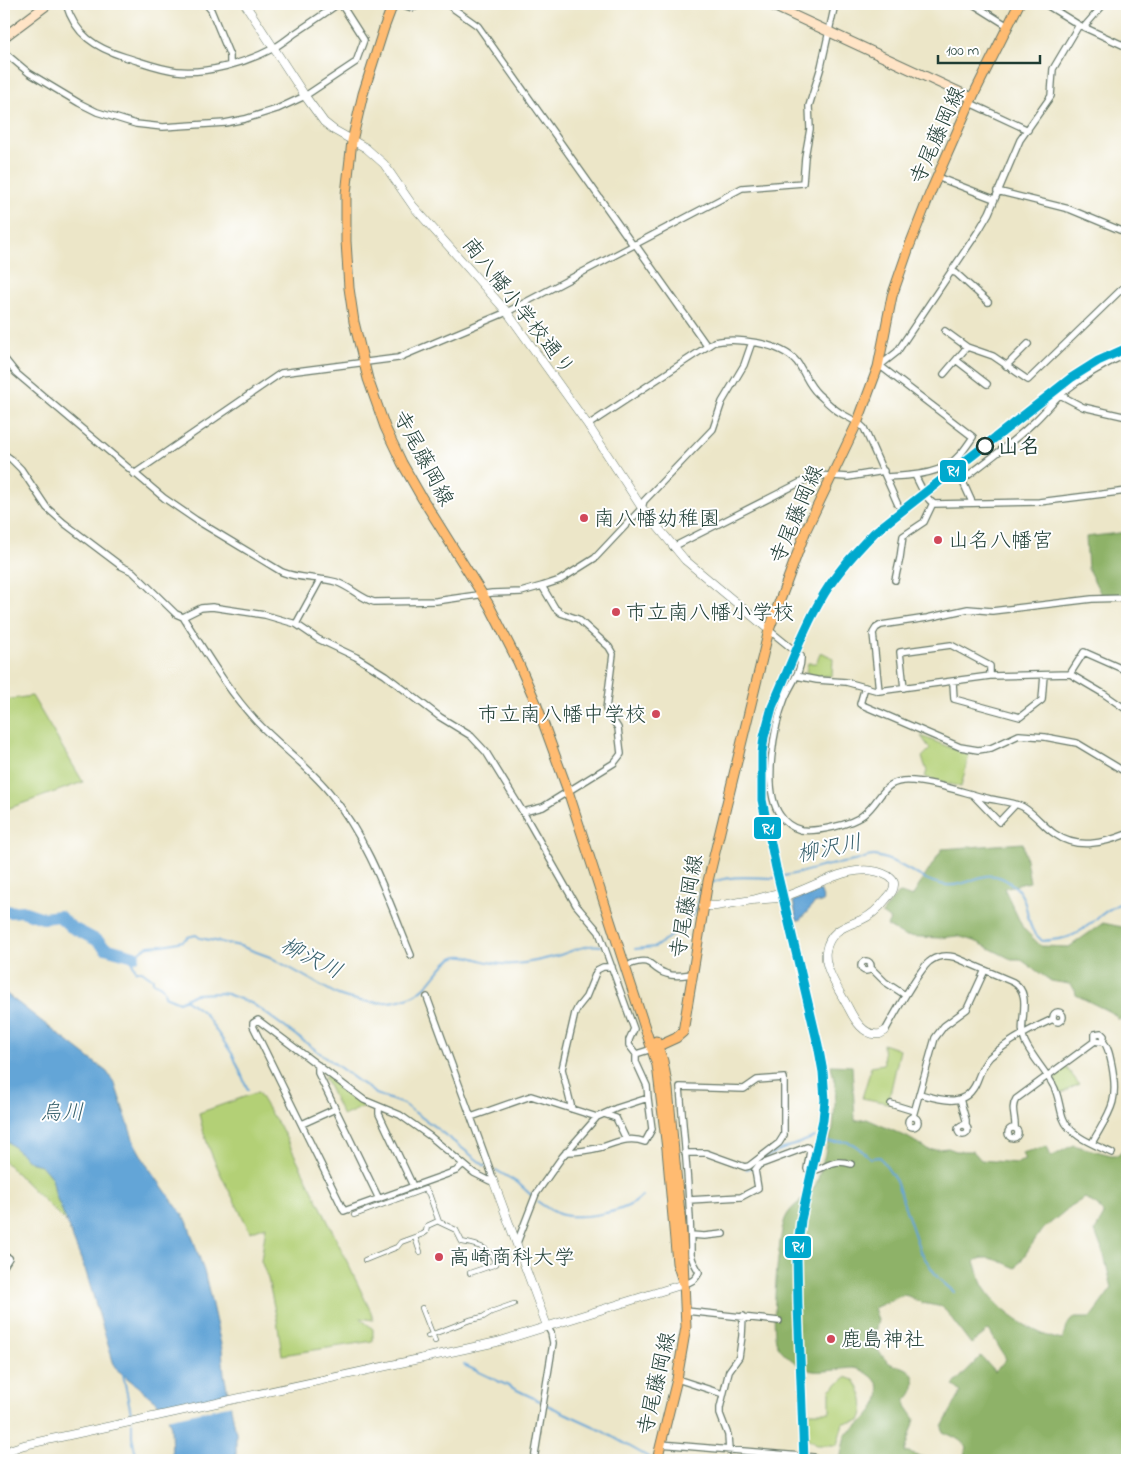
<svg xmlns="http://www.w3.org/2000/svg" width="1131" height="1464" viewBox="0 0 1131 1464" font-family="'Indie Flower','Klee One',sans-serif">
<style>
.green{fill:#b3d076;stroke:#698655}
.forest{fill:#8eb267;stroke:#56784e;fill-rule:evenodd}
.water{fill:#63a5d7;stroke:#417186}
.pier{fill:#ece6c8}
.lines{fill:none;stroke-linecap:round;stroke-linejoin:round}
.stream{stroke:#63a5d7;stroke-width:2}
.river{stroke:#63a5d7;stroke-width:12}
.pedestrian-casing{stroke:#677868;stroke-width:6}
.minor-casing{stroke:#677868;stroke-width:8}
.tertiary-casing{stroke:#677868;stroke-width:9}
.secondary-casing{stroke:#677868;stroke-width:11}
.primary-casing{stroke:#677868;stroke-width:11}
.pedestrian{stroke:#fff;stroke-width:4.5}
.minor{stroke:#fff;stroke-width:5.5}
.tertiary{stroke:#fff;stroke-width:8}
.secondary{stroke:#ffe4c6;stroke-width:9}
.primary{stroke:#ffbb71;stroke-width:9}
.rail-1-casing{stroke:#fff;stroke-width:12}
.rail-1{stroke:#00a9ce;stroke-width:9}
.stop-dot{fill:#fff;stroke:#1f3d34;stroke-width:2.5}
.poi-dot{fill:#d1495b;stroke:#fff;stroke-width:2}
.labels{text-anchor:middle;stroke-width:4;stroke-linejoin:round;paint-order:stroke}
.street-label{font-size:21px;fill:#1f3d34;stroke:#fff}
.stop-label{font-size:21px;font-weight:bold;fill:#1f3d34;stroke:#fff;text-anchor:start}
.poi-label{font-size:21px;fill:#1f3d34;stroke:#fff;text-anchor:start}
.water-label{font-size:22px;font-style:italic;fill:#37616d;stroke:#fff}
.line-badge{stroke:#fff;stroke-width:2}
.badge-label{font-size:14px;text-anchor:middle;font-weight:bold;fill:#fff}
</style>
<rect width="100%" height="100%" fill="#fff"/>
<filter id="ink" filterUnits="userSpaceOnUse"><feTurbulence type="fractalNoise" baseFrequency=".02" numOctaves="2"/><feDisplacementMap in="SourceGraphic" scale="10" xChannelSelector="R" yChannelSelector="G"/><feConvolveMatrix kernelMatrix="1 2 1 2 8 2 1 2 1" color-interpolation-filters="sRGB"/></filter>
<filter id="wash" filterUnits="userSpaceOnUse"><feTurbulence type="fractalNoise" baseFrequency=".0096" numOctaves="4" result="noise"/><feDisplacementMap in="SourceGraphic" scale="20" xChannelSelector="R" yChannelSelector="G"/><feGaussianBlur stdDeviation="1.12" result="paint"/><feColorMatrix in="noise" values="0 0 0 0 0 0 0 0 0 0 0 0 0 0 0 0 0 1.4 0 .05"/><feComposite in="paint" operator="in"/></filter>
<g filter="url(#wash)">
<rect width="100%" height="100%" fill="#ece6c8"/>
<path class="green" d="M821,652L833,658L832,676H813L806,672L808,663H816Z
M32,696L83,782L4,810V700Z
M921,736L969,755L961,787L925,777L927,771L922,757L930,749Z
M883,1044L900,1050L888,1103L862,1098C865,1087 869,1077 871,1066L884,1064Z
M1066,1067L1079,1084L1064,1092L1060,1093L1055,1081L1056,1074Z
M326,1075L363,1104L367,1105L343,1116L324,1077Z
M258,1092L273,1117L280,1126L321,1207L371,1312L373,1320L360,1318L373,1329V1341L282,1355L277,1320L268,1279L261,1261L266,1226L250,1232C231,1192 207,1156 199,1113Z
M4,1138L30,1162L41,1165L52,1178L56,1196L68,1224L4,1161Z
M846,1377L854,1380C863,1394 867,1406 860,1421L843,1423L837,1445H817L813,1441L807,1439L808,1412H830V1390Z"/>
<path class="forest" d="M1127,532V596H1102L1088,569L1086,537Z
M1023,843L1030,882L1004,888L1023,928L1041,946L1069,947L1103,923L1122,927L1127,924V1014L1119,1020L1114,1014L1076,995L1075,989L1069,984L1051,981L1020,959H1011L977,942L958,936L939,938L904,936L887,926L890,920L882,914L897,894L901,893L912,897L942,849Z
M831,1065L852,1066L855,1121L867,1119L907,1137L929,1150L948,1148L956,1151H973L981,1160L1017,1163L1025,1160L1022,1153L1047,1146L1051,1157L1073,1145L1111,1155H1119L1127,1144V1460H840L845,1435C863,1423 895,1397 871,1376C866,1372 861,1369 854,1368C843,1368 818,1374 809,1370C798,1366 779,1352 776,1341C771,1323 778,1237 785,1219C791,1204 809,1198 815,1186C822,1171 825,1150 830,1135L833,1130L836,1090ZM1085,1198L1098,1206L1104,1215L1095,1231L1104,1255L1112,1288L1090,1318H1073L1066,1326L1063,1340C1035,1336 995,1309 982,1284C979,1277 978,1269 975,1261C988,1253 1003,1263 1016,1268L1041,1231L1071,1206ZM903,1295L908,1296L922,1303L943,1307L971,1344L989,1330L1006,1359L995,1372L981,1356L953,1385L961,1392L942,1427L943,1432C952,1436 962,1440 967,1448L963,1457L926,1458L905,1452L915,1419L906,1406V1400C915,1392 919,1377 907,1369C902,1366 896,1366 891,1364C883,1359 878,1350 873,1342L878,1320L874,1308Z"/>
<path class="water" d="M820,890L824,901L814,904L800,920H797L793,901Z
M4,992L107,1072L115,1084L134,1142L146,1164L187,1221L205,1274L222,1349L224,1374L236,1432V1460H172L171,1427L165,1409L115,1368L86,1272L56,1196L52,1178L41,1165L30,1162L4,1138Z"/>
<path class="pier" d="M231,1394L233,1405L166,1419L161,1409Z"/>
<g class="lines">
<path class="stream" d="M783,876C797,874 810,870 824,866C834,864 844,863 854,861C862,860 867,855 875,856C901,860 920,882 946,885C973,888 985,862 1013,885C1027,895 1026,915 1032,929C1034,934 1039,937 1042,941C1054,940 1067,939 1077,933C1096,922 1103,909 1127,901
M711,883C730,874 754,878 775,878
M635,949L655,947L672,935L688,920L697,910L701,888L704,886
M185,999L204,1013L233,1055L248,1090
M822,1140C835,1145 841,1139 850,1143C857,1145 864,1153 870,1158L880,1157L896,1181L920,1251L938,1278L954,1292
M762,1160L778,1151L815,1137
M485,1166L431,1124L403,1104L376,1094L253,1004L227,994L219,993L195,994L179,1002L165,996C164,988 162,985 153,982V979L142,971H136L133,964L134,956L148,946L164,945L183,941L188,937L196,935L200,938L240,946L270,957L338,995C366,1005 406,1008 428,984C436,976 444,961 455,957C465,953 478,960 488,962C497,964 506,965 515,964C530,963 546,959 560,955C574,950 587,944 601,946
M746,1169L753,1167
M496,1170L518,1183L531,1195
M538,1202C545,1207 552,1211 559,1214C579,1220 628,1213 642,1196
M464,1365L540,1401
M123,1374L132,1418
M547,1405L593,1426L652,1459
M132,1423V1437L137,1460"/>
<path class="river" d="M4,910L10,912L22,911L43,918L59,916L71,927L98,941L105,948L134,956"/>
</g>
</g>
<g filter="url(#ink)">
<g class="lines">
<g class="pedestrian-casing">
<path id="pedestrian" d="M354,1215L425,1189L429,1194L439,1222L456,1230L462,1242C478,1245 490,1247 496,1264L470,1273
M415,1237L420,1252
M365,1260L397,1247L401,1242L423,1234L426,1232L427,1226L438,1221
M422,1308L435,1341
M428,1336L470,1320L483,1317L491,1312L514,1304"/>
</g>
<g class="minor-casing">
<path id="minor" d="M66,4C75,35 96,48 125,57C142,62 159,69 177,71C207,74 245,63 272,49C280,45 287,39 294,34C309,24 324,14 338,4
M206,4L211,10L230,56V64
M400,4L412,8L423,4
M447,4L478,26L633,245
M973,4L1008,26
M1045,4L1079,25L1127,47
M1084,27L1104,4
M4,52L29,73L79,103L97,112L136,124L163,127L225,123L245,119L277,109L305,96L356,62L364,40L341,4
M970,103L1028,130
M937,177L994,199
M997,191L1069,209L1127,233
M635,244L707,346
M952,272L956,273L988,302
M945,331L967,347L993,356L1028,380L1127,284
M4,358L16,373L164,498L196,520L282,572C299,579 318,577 336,582C349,586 360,598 374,602L436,601L492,593L521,592L542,586L560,580L595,558L642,508L644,501L713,429L722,402L744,365L752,342
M956,360L987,384
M1006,366L1028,344
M944,374L967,347
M1060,395L1083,407L1127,417
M588,425L714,342C737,337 781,343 797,362C805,373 808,385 818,394C825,400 831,407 839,412C848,418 856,420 864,428L898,505
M4,454L11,459L21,469L47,508L64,523L121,566L133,572L176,614L183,617C206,653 228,691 257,722C281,747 309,767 330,793C369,841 388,899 411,955
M134,474L281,373L398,358L507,312L742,188L803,183L805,157L810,129L809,106L821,67L835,4
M915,475C920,485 925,498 934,504L1039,502L1127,491
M887,477C905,476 933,475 949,464C960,457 966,447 973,437L883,368L878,367L897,352L979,230L989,213L1020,140L1051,96L1053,69L1079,25
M972,502L962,480C987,461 1012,443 1034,422C1044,413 1052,402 1061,394C1081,378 1104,364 1127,354
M673,547L815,475L848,477L884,471
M895,580L900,558L903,536L924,522L933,503
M183,617L201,608L212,607L265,615L296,624L318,639L356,657L385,675L440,717L471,736L486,752L523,812L576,905L599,932L634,1029L629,1040V1045L636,1054L652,1049
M296,624L320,580
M769,630L801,656C802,672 791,683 785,698C774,725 762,790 780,815C785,823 793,828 801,830C817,832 851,825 863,815C883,800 881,778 913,781C938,783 965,793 990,799C1000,801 1014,802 1023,807C1035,814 1044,827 1055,834C1077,850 1104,843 1127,834
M1070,674L1084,652L1127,671
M796,676L817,680L846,682L879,691L990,676L1070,674L1104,694L1127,710
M953,682L954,699L1020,717L1042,700L1044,675
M865,687L860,704L960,747L978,750L991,748L1019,735L1045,737L1077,743L1127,773
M904,688L900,652L951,645L990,666V676
M879,691L873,633L876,628L881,625L927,618L968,609L992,611L1092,599L1127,598
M973,795L999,822L1015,805
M523,812L543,807L614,763L621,754L618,728L606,709L613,654L609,647L578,619L561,613L555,608L542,586
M861 966a5 5 0 1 1 10 0a5 5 0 1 1-10 0Z
M631,964C654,956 649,969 667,974C675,977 684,975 692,974
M870,967L885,982L905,995
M427,997L491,1172L493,1180L490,1181L474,1173L431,1137L400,1115L364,1100L258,1020L253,1023V1026L344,1211L456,1171L463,1164
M1053 1017a5 5 0 1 1 10 0a5 5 0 1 1-10 0Z
M885,1031C895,1013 905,995 917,977C921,972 924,966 929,962C936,956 946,955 954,957L1013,982C1035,995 1016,1023 1025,1042C1032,1057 1045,1070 1053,1085C1059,1095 1059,1107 1063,1118C1070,1137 1096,1145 1112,1153
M318,1065V1073L379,1199
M920,1094C941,1100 966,1109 977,1081C980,1073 983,1064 990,1057C1008,1041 1031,1029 1053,1019
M960,1099L966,1120V1126
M891,1104L914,1111
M379,1107V1114L413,1186
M572,1109L562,1069L575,1013L578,1007L586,997L597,970L603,967H612
M604,1114L616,1118L626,1139
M913,1116L935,1038L944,1026L967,1009L985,970
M908 1122a5 5 0 1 1 10 0a5 5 0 1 1-10 0Z
M471,1117L531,1096L597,1117
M302,1124L335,1109
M958 1130a5 5 0 1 1 10 0a5 5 0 1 1-10 0Z
M1008 1133a5 5 0 1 1 10 0a5 5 0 1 1-10 0Z
M1015,1128C1016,1118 1010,1108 1016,1099L1095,1041
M1092,1143C1110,1111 1119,1104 1112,1066C1110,1057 1109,1048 1103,1041L1104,1036L1101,1033L1095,1034V1041L1100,1042L1103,1041
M566,1152C579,1152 590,1150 602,1147C618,1142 629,1136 645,1142L652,1129L648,1098
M689,1200L741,1197L758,1188L755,1170L759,1165L807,1147L810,1151L807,1169C820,1174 826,1162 839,1162C843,1162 848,1163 851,1164
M691,1235L704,1236L723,1234
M517,1243L536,1194L562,1157L597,1117L617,1108L648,1098L647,1086L636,1062V1054
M4,1266L9,1258
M684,1284C691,1282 696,1280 699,1272L693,1261L691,1255C691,1199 684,1143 680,1087L744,1089L757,1080L784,1078V1135L779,1143L749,1166L745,1167L706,1153H685
M686,1311L779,1321
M677,1379L723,1394
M660,1444L813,1457
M729,1451L728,1435L720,1414V1408L729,1371L739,1357L742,1336L743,1316
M534,1460L553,1343L551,1333L547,1326"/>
</g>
<g class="tertiary-casing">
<path id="tertiary" d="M245,4L305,96L324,122L334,130L366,148L384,164L413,206L507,312L588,425L642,508L685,560L769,630
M778,893L752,900L779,898
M786,896C816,887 856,858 888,876C891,878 895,881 894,885C894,890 890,895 887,898C880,907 871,916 861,920C844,927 830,930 826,951C823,967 840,992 848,1007C854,1019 864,1037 880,1034L885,1031
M703,906H716L752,900
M493,1180L547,1326
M4,1457L12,1449L24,1445L497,1342L684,1284"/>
</g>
<g class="secondary-casing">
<path id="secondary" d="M769,4L972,98
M4,37L48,4"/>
</g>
<g class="primary-casing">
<path id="primary" d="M393,4L384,28L363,94L352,141L346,194V241L349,288L354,322L368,379L385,427L402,463L422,498L489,605L518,662L536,703L568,791L657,1065L667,1149L677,1263L684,1284
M656,1041L663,1061L668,1089L682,1235L686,1327L677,1379L657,1460
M652,1049L676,1038L683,1032L708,881L769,630L806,530L858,421L878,367L892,296L909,247L931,191L972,98L1019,4"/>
</g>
<use href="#pedestrian" class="pedestrian"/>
<use href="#minor" class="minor"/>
<use href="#tertiary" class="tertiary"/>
<use href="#secondary" class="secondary"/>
<use href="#primary" class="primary"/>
<g class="rail-1-casing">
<path id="rail-1" d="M804,1460L798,1305L797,1254L801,1220L823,1120L825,1100L823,1072L818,1045L776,868L762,800V753L764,737L772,707C788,672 801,634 820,601C834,575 854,553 875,532L1071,378L1098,361L1127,348"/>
</g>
<use href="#rail-1" class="rail-1"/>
</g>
</g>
<circle class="stop-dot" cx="985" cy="446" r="8"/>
<g class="poi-dot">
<circle cx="584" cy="518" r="5"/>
<circle cx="938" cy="540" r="5"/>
<circle cx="616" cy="612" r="5"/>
<circle cx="656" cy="714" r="5"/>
<circle cx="439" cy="1257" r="5"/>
<circle cx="831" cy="1339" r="5"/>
</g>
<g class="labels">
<g class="street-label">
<text transform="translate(937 135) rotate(-66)" y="7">寺尾藤岡線</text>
<text transform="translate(519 306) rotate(52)" y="7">南八幡小学校通り</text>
<text transform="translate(424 458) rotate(62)" y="7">寺尾藤岡線</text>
<text transform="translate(796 514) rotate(-67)" y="7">寺尾藤岡線</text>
<text transform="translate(686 906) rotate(-80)" y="7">寺尾藤岡線</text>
<text transform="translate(656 1383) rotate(-77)" y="7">寺尾藤岡線</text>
</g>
<g class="stop-label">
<text x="998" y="453">山名</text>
</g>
<g class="poi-label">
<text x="594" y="525">南八幡幼稚園</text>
<text x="948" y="547">山名八幡宮</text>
<text x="626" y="619">市立南八幡小学校</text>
<text x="646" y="721" text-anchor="end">市立南八幡中学校</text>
<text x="449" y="1264">高崎商科大学</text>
<text x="841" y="1346">鹿島神社</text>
</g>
<g class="water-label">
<text transform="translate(829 847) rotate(-11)" y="8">柳沢川</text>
<text transform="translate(312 957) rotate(27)" y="8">柳沢川</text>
<text x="62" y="1119">烏川</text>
</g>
</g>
<g class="line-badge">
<rect x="939" y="459" width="28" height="24" rx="5" fill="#00a9ce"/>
<rect x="753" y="816" width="29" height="24" rx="5" fill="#00a9ce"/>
<rect x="784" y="1235" width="28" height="24" rx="5" fill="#00a9ce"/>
</g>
<g class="badge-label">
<text x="953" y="475">R1</text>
<text x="768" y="833">R1</text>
<text x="798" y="1251">R1</text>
</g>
<rect width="1131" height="1464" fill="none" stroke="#fff" stroke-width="20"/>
<path d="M938 55v8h102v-8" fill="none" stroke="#1f3d34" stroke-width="2.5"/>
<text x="946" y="55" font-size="15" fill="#1f3d34" stroke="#ffffff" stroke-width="4" paint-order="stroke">100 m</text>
</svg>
